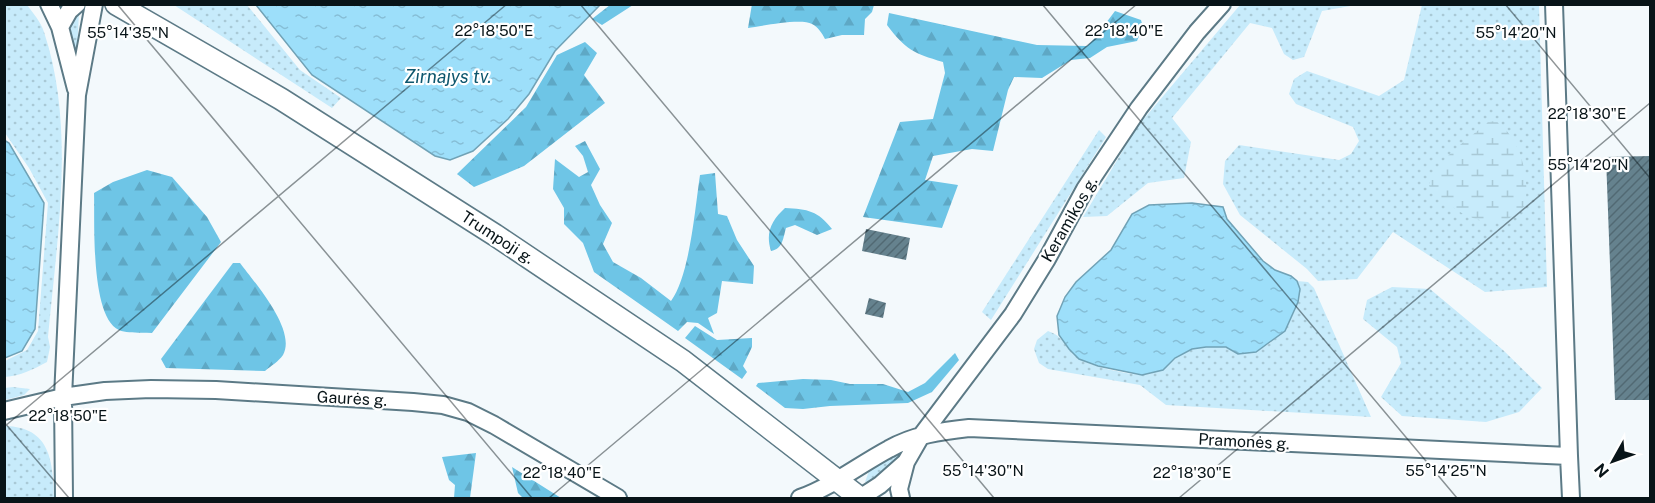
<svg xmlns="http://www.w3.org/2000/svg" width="1655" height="503" viewBox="0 0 1655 503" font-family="'Public Sans',sans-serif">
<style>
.grass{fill:url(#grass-dots)}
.forest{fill:url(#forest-firs)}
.wetland{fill:url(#wetland-marsh)}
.water{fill:url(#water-ripples);stroke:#70a2b6;stroke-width:1.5}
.building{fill:url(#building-hatch)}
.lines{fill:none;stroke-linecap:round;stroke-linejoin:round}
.minor-casing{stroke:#5c7a86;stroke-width:20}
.major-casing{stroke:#5c7a86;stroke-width:24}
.minor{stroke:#fff;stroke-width:16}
.major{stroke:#fff;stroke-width:21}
.ticks{fill:none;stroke:#081418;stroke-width:1.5;stroke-opacity:0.45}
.labels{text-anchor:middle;stroke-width:4.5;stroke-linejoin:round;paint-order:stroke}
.street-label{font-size:16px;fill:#081418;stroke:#fff}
.water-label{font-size:18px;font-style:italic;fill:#0d566d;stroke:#fff}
.ticks-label{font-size:15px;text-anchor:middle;fill:#081418;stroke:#fff;stroke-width:4.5;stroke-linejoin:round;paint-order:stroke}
</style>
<defs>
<pattern id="grass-dots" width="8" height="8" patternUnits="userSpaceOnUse" patternTransform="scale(1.5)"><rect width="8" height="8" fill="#c7ebfb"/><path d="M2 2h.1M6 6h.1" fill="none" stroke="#a9c9d6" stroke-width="1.8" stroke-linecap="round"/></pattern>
<pattern id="forest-firs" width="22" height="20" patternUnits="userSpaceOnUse" patternTransform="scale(1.5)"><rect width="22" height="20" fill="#6ec5e6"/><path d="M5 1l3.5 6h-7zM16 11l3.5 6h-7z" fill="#5ea8c5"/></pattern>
<pattern id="wetland-marsh" width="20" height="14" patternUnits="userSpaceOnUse" patternTransform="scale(1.5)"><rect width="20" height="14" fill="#c7ebfb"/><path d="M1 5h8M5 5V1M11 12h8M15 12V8" fill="none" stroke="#a9c9d6"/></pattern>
<pattern id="water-ripples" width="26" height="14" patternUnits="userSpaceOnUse" patternTransform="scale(1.5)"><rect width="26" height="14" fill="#9ddffa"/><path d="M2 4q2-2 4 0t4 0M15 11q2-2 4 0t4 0" fill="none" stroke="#86bed6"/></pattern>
<pattern id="building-hatch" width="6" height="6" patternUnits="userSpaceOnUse" patternTransform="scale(1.5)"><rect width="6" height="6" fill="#65828e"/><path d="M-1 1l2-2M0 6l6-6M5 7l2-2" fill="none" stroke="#516973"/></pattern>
</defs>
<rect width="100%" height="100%" fill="#f3f9fc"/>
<path class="grass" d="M5,4L27,5C33,13 41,22 44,32C76,128 57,238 48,337L50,347L47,362C34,369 20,376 5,377V361L27,350L38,331L48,203L29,168L5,133Z
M174,5H247L300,70L341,98L332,108Z
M1240,5H1356L1322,11L1304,57L1293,60L1284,54L1272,28L1250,23L1172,118L1191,142L1184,178L1148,183L1107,216L1083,217L1137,127Z
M1422,5H1539L1547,287L1485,292L1393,232L1357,279L1318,281L1307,269L1240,215L1223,184L1225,161L1239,145L1339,160L1351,154L1359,141L1353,127L1296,104L1289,94L1294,79L1307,71L1379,96L1404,80Z
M79,11L76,76L67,27Z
M1099,130L1106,137L991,320L982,312Z
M1297,281L1308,282L1314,288L1371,417L1166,405L1140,385L1048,369L1039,363L1034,349L1037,340L1048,331C1065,337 1065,348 1078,358C1091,367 1124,373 1139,375C1162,376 1172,357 1191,350C1201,346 1218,344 1227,348C1232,349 1235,353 1240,353C1260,355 1281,337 1290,320C1297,307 1302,295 1297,281Z
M1392,287L1430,289L1503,350L1542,388L1519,412L1486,422L1402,416L1381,397L1401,363L1397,347L1363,319L1367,300Z
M13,387L30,389L24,395L5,400V388Z
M5,426C51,427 53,462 54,498H5Z
M900,452L902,455L877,479L865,482L869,471Z"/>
<path class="forest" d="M752,4H874V5L872,12L865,19L864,35H842L825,39C822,33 818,27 812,24C801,18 762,26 748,28Z
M610,5V4L633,5L602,25L592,19Z
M1115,11L1141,20L1143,27L1137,41L1107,47L1090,58L1071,60L1042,78L1014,77L1008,90L993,151L972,149L933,156L925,180L958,185L942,228L863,217L900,122L933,119L945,73L943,62C913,53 906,50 887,25L889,13L1037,45L1087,46L1094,39Z
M585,42L597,53L584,75L605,103L524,166L474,187L457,174L526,107L557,55Z
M585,141L600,169L591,185L600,205L612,223L603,244L613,262L641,278L671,301C690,275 695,208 700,175L715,173L718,214L727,216L737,240L754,266L753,284L722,281L717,313L708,318L714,334L698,323L687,322L678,331L594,272L583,243L564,224V208L553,189L555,159L579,177L588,172L583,156L575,146Z
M147,170L172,177L207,217L221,242L152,333C142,332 128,334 119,330C90,317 95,222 94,193L113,182Z
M785,208C808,209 818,211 832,229L817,235L795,225L786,228C783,238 783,249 771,251C765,232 772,220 785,208Z
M233,263H240C254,282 297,330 283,355C279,361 271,366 265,371L166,368L161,359Z
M695,326L717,340L752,338V347L743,366L747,372L742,379L685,338Z
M955,353L959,360L932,392L908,403L830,406L803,409L785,408L756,386L758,383L803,379L831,380L850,384H883L908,392L925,383Z
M476,453L470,498H454L455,485L449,480L442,457Z
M512,467L561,498H523L518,493Z"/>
<path class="wetland" d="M1496,121C1521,139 1530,177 1525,206C1519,210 1512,218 1505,220C1476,228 1447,206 1429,186C1436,159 1468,140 1488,122Z"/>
<path class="water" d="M256,5H600L555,51L529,94L508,119L473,151L450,160L435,156L312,75Z
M4,140L9,143L44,203L35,329L22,351L5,358Z
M1192,203L1223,207L1227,219L1263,261L1275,270L1291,276L1297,281L1300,289L1298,302L1285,331L1256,352L1238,354L1226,347H1206L1192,349L1175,358L1163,370L1142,375L1098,366L1079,359L1069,349L1059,335L1057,316L1065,297L1076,282L1111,250L1132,214L1149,205Z"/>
<path class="building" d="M1650,156V400H1615L1606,157Z
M866,229L910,238L906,260L862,251Z
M869,298L886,303L883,318L865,314Z"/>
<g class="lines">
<g class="minor-casing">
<path id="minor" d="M49,4L60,27L76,89
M60,27L69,11L77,4
M4,411L63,397L105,391L151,389L216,390L413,402L443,405L468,412L494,425L618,498
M1569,456L1571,498
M64,498L63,397L77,95L94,4
M800,498C833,486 859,465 889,449C913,435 942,431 969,428L1569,456L1554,4
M860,498L880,485L906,462
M901,498L899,489L906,462L921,436L1013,314L1047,259L1085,189L1139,108L1197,32L1222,4"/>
</g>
<g class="major-casing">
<path id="major" d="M116,4L281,99L495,235L683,361L860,498"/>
</g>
<use href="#minor" class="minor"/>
<use href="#major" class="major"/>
</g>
<path class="ticks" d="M117,4L532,498M580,4L994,498M1042,4L1457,498M1505,4L1650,178M4,422L69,498M4,427L507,4M549,498L1137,4M1179,498L1650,103"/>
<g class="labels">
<g class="street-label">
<text transform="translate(1069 219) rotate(-60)" y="6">Keramikos g.</text>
<text transform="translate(498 237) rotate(33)" y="6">Trumpoji g.</text>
<text transform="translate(352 398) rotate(3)" y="6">Gaurės g.</text>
<text transform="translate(1244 441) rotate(3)" y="6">Pramonės g.</text>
</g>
<g class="water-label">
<text x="448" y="83">Zirnajys tv.</text>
</g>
</g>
<g class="ticks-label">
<text x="494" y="36">22°18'50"E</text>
<text x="1124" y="36">22°18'40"E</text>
<text x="128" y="38">55°14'35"N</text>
<text x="1516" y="38">55°14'20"N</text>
<text x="1587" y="119">22°18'30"E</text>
<text x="1588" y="170">55°14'20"N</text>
<text x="68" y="421">22°18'50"E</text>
<text x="983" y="476">55°14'30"N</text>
<text x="1446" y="476">55°14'25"N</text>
<text x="562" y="478">22°18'40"E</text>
<text x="1192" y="478">22°18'30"E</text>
</g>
<rect width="1655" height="503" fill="none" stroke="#081418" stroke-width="12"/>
<g transform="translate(1613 461) rotate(230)" stroke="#ffffff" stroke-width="4.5" paint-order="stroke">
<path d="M0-4.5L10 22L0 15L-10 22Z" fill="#081418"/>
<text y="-9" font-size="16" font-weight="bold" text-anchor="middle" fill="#081418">N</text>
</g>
</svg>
